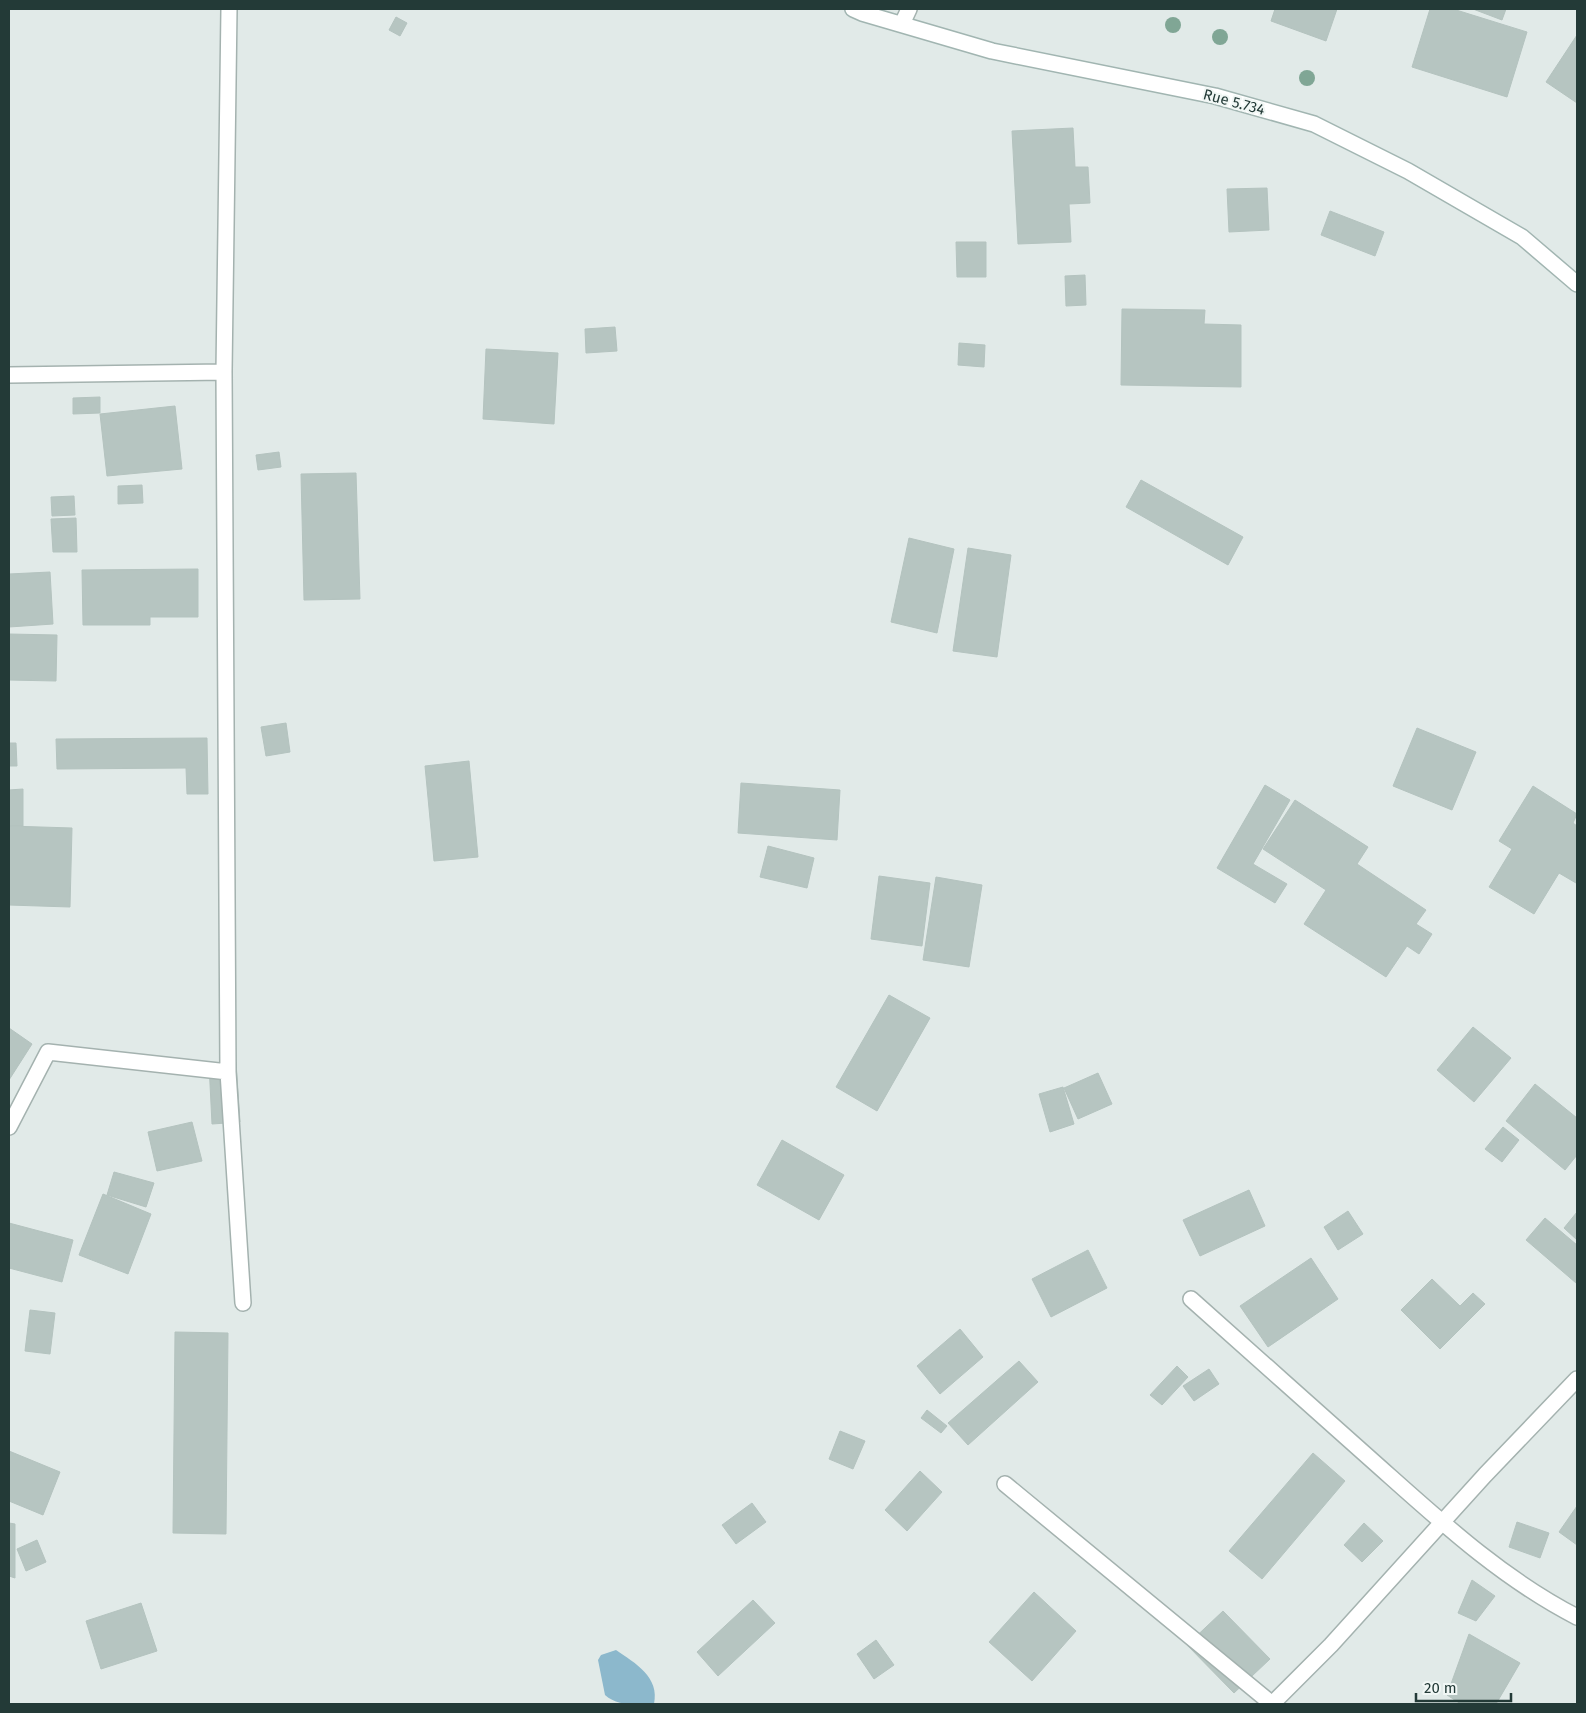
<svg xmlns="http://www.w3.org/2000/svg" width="1586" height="1713" viewBox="0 0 1586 1713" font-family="'Fira Sans',sans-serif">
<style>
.water{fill:#8cb8cc}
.building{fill:#b6c5c1;stroke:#b4c3bf}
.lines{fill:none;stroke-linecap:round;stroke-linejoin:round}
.street-casing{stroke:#a4b2af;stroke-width:18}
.secondary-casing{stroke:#a1b5b1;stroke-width:18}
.street{stroke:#fff;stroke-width:15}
.secondary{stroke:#fff;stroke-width:15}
.tree{fill:#80a695}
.labels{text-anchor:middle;stroke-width:4;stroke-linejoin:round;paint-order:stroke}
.street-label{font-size:15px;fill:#233a37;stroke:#f1f7f5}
</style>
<rect width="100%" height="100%" fill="#e1eae8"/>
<path class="water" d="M616,1650C635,1663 660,1677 654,1704C638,1704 618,1707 605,1695L598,1660L601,1655Z"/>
<path class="building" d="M1275,9H1337L1326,41L1271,21Z
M1430,9H1453L1527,32L1507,97L1412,67Z
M1473,9H1506L1502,20Z
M396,17L407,23L400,36L389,30Z
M1577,35V103L1546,82Z
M1073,128L1075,167H1088L1090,203L1069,204L1071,242L1018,244L1012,131Z
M1267,188L1269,230L1229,232L1227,189Z
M1330,211L1384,232L1375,256L1321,235Z
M956,242H986V277H957Z
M1085,275L1086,305L1066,306L1065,276Z
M1122,309L1205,310L1204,324L1241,325V387L1121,385Z
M615,327L617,351L586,353L585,329Z
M959,343L985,345L984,367L958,365Z
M486,349L558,353L554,424L483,419Z
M100,397V413L73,414V398Z
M175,406L182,469L107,476L100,414Z
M279,452L281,467L258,470L256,455Z
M356,473L360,599L304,600L301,474Z
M1141,480L1243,537L1228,565L1126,507Z
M142,485L143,503L118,504V486Z
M74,496L75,515L52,516L51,497Z
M76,518L77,552H53L51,519Z
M909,538L954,549L937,633L891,622Z
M968,548L1011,555L997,657L953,651Z
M198,569V617H150V625H83L82,570Z
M50,572L53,624L9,627V574Z
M9,634L57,635L56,681L9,680Z
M286,723L290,752L266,756L261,727Z
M1417,728L1476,752L1452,810L1393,786Z
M207,738L208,794H187L186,768L57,769L56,739Z
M9,743H16L17,766H9Z
M469,761L478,857L434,861L425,766Z
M741,783L840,790L837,840L738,833Z
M1265,785L1290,800L1253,864L1287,884L1275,903L1217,868Z
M1533,786L1577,814L1573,823L1577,826V880L1576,883L1559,873L1534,914L1489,887L1512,849L1499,841Z
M23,789V826H9V790Z
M1295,800L1368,847L1357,864L1426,910L1416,924L1432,934L1419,954L1407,946L1386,977L1304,924L1326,890L1263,849Z
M9,826L72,828L70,907L9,905Z
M768,846L814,858L807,888L760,877Z
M879,876L930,883L922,946L871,939Z
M936,877L982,885L969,967L923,960Z
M889,995L930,1018L877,1111L836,1087Z
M1473,1027L1511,1058L1474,1102L1437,1070Z
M9,1028L32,1044L9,1080Z
M236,1062L240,1122L212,1124L209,1064Z
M1098,1073L1112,1104L1078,1119L1064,1088Z
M1535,1084L1577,1118V1155L1565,1170L1506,1121Z
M1063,1087L1074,1124L1050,1132L1039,1094Z
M192,1122L202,1161L157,1171L148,1132Z
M1503,1127L1519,1140L1502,1162L1485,1149Z
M782,1140L844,1175L819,1220L757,1185Z
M114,1172L154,1183L146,1207L107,1195Z
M1249,1190L1265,1226L1200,1256L1183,1220Z
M103,1194L151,1214L128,1274L79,1255Z
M1348,1211L1363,1234L1338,1250L1324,1227Z
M1577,1212V1240L1564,1228Z
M1545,1218L1577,1245L1576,1283L1526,1240Z
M9,1223L73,1240L62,1282L9,1268Z
M1088,1250L1107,1288L1051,1317L1032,1279Z
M1311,1258L1338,1299L1268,1347L1240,1306Z
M1432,1279L1460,1306L1473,1293L1485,1304L1440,1349L1401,1310Z
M30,1310L55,1313L50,1354L25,1351Z
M960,1329L983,1357L940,1394L917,1366Z
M175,1332L228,1333L226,1534L173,1533Z
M1019,1361L1038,1382L968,1445L948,1423Z
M1177,1366L1188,1377L1162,1405L1150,1395Z
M1209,1369L1219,1384L1194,1401L1183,1386Z
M927,1410L947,1426L941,1433L921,1418Z
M840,1431L865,1441L853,1469L829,1459Z
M9,1451L60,1472L43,1515L9,1501Z
M1313,1453L1345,1481L1262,1579L1229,1551Z
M920,1471L942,1492L907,1531L885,1510Z
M752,1503L766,1522L736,1544L722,1525Z
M1577,1506V1545L1559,1532Z
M1517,1522L1549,1533L1540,1558L1509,1547Z
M9,1523L15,1524V1578L9,1576Z
M1364,1523L1383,1541L1362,1562L1344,1545Z
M37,1540L46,1562L26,1571L17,1549Z
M1472,1580L1495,1596L1476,1621L1458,1613Z
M1034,1592L1076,1631L1032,1681L989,1642Z
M753,1600L775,1623L718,1676L697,1652Z
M141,1603L157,1651L101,1669L86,1621Z
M1223,1611L1270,1659L1234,1693L1187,1645Z
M1469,1634L1520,1663L1496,1704H1461L1447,1695Z
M876,1640L894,1665L874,1679L857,1654Z"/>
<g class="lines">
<g class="street-casing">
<path id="street" d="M229,9L224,372L228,1072L243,1303
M902,24L909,9
M9,375L224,372
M9,1127L48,1052L228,1072
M1191,1299C1252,1354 1314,1408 1375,1463C1439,1520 1501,1578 1577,1617
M1005,1484L1272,1704
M1272,1704L1331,1645L1485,1475L1577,1379"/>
</g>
<g class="secondary-casing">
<path id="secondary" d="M853,9L862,13L992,51L1215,96L1314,124L1408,171L1522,237L1577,284"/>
</g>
<use href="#street" class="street"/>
<use href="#secondary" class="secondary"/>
</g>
<g class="tree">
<circle cx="1173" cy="25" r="8"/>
<circle cx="1220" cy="37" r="8"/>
<circle cx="1307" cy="78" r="8"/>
</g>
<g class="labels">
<g class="street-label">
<text transform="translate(1234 102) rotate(15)" y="5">Rue 5.734</text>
</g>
</g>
<rect width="1586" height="1713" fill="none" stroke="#233a37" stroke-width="20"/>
<path d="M1416 1693v8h95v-8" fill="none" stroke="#233a37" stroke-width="2.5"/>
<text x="1424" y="1693" font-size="15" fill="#233a37" stroke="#f1f7f5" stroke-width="4" paint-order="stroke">20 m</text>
</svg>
